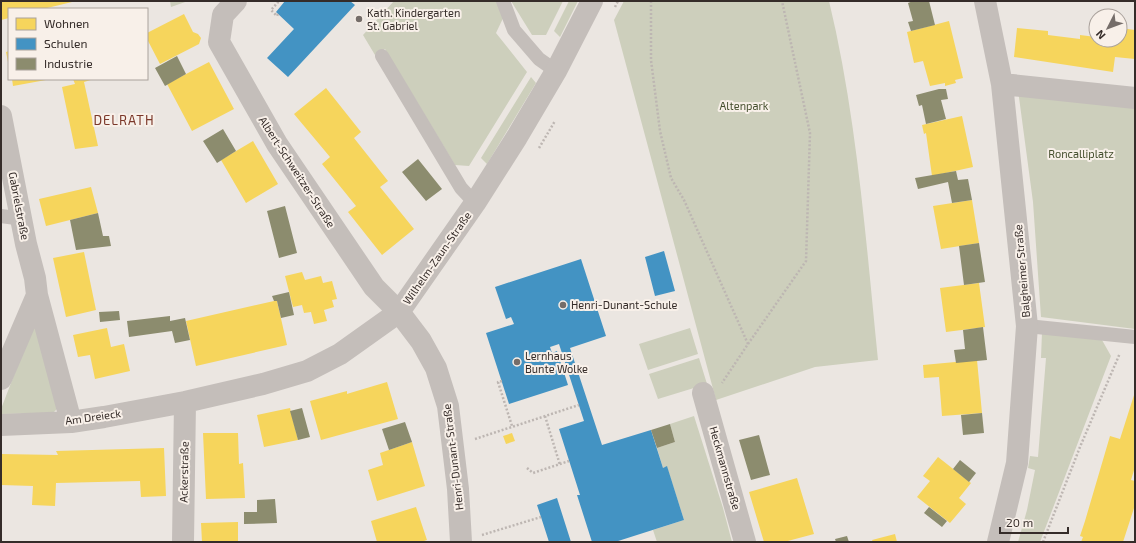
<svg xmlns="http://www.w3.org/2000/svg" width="1136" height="543" viewBox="0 0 1136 543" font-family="'Exo 2',sans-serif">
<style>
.green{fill:#cdcfbc}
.homes{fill:#f6d55c}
.schools{fill:#4393c3}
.industry{fill:#8c8c6e}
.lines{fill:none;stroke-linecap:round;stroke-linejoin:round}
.path{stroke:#bdb6b2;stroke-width:2.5;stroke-dasharray:2 2;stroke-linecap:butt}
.service{stroke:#c4beba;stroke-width:14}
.minor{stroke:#c4beba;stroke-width:22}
.poi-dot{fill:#756d69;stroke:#f8f0e9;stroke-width:1.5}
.labels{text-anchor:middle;stroke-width:4;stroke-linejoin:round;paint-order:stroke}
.poi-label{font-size:11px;fill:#352c29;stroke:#f8f0e9;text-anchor:start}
.park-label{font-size:11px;fill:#46502f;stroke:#f8f0e9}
.street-label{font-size:11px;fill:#352c29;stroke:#f8f0e9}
.quarter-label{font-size:13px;letter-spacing:1px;fill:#7b382a;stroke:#f8f0e9}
</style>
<rect width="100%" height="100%" fill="#ebe6e1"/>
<path class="green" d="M170,1H188L171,7Z
M394,1H497L505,14L496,33L527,72L469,166L455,165L385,49L375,55L363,35Z
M511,1H563L546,35H532Z
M569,1H578L560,37L554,31Z
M624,1H829C857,117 866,242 878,360L815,367L716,400L614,20Z
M531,77L536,83L487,164L481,158Z
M1018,90L1135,106V329L1041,317L1033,202Z
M34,328H37L57,409L53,413L1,414V409L31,331Z
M690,328L698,354L648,370L639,344Z
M1042,332L1102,340L1111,356L1040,542H1018L1027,510L1035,470L1028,468L1030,456L1038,457L1046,358H1041Z
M699,358L707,384L658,399L649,374Z
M694,416L723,508L732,542H657L653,530L684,520L667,467L663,468L657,448L675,442L670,424Z"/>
<path class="homes" d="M1,1H72V2L43,9H9V18L1,20Z
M184,14L193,32L198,34L201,38L199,44L160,64L147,39V33Z
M949,21L963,78L955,80L956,83L945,86V83L930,86L923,61L914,63L907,32Z
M1017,28L1048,31V35L1080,39V35L1096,37V40H1120V28L1135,30V59L1115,57L1113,72L1014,57Z
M9,51V62H8L6,52Z
M209,62L234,109L192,131L167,84Z
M12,79H45L46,80L13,86Z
M73,79H94L84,82L98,146L75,149L62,87L75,84Z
M326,88L361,132L354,138L388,181L380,187L414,229L382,255L348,212L356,206L322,164L330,157L294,114Z
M962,116L973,167L932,176L926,133L924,134L922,125Z
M253,141L278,184L246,203L221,160Z
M91,187L98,213L46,226L39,199Z
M972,200L979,243L941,249L933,206Z
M84,252L96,310L66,317L53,258Z
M302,272L305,280L321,276L323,283L332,281L337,299L332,300L334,307L324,310L327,321L314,324L311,312L304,313L302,305L293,307L285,276Z
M979,283L985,327L946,332L940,288Z
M274,301H277L287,345L196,366L186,321Z
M107,328L111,347L124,344L130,371L95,379L90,355L78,357L73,335Z
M977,360L982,413L942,416L939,377L924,378L923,365Z
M387,382L398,419L321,440L310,401L347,391V394L350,393Z
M1135,392V467L1131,480L1135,481V505L1123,542H1081L1083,537L1080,536L1085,521L1110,436L1120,439Z
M290,408L298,440L264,447L257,415Z
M203,433H238L239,464L243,463L245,498L206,499Z
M512,433L515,441L506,444L503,436Z
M412,442L425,486L377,501L368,470L383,465L380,453Z
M164,448L166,496L141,497L140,481L56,483L55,506L32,505L33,486L1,485V454L58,455L56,451Z
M938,457L971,483L959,498L966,504L950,523L917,497L930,481L923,476Z
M797,478L814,534L784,542H764L749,492Z
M416,507L427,540L421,542H377L371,521Z
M238,522V542H202L201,523Z
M895,534L897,542H873L872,540Z"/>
<path class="schools" d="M285,1H350L355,5L288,77L267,58L294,29L276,12Z
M664,251L675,291L655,296L645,257Z
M581,259L606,336L570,348L602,445L651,430L663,468L667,466L684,520L615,542H592L577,495H580L559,429L584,421L559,344L550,347L552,353L557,351L568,385L509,404L486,333L514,324L511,317L506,319L495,287Z
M557,498L571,542H549L541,517L537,505Z"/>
<path class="industry" d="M913,1H929L935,25L911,31L908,22L913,21L908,3Z
M177,56L186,74L165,86L155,68Z
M939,89H946L948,99L941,100L946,119L926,124L922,105L919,106L916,95Z
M223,129L236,151L217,163L203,141Z
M418,159L442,189L426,201L402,172Z
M956,171L958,180L968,179L972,200L952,203L948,182L918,189L915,178Z
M285,206L297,253L279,258L267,211Z
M98,213L103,236H109L111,246L76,250L70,220Z
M979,243L985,282L964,285L959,246Z
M289,292L294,315L281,318L277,301H274L272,296Z
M119,311L120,320L100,322L99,312Z
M170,316V321L185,318L190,340L175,343L172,331L129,337L127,321Z
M983,327L987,360L956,363L954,350L965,349L963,330Z
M302,408L310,437L298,440L290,411Z
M982,413L984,433L963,435L961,415Z
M405,422L412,442L389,450L382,429Z
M670,424L675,442L657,448L651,430Z
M759,435L770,475L751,480L739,440Z
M960,460L976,473L969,482L953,469Z
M275,499L277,523L244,524V512H257V500Z
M929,507L947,521L942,527L924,513Z
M847,536L849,542H836L835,539Z"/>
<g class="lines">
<path class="path" d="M651,1V60L660,131L671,178L684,200L748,344L722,383
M615,7L618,1
M278,14L277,16L271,10L279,1
M539,148L555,121
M748,344L806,261L810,133L782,1
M502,381L498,382L512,426
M545,416L560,465
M475,439L579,405
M527,468L533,473L569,461
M482,535L541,517
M1043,542L1080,447L1120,353"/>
<path class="service" d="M503,1L514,30L539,59L556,71
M382,56L461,188L475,203
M1,216L23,219
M1027,326L1135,337"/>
<path class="minor" d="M236,1L223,15L219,42L277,144L374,287L399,312L421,341L436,368L448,406L458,489L461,542
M985,1L1002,84L1027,326L1017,463L998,542
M1002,84L1135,98
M1,116L26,244L35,278L37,295L71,422
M1,379L37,295
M703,393L745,542
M1,425L71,422L104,417L185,402L263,384L307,371L340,354L399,312L475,203L517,137L556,71L592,1
M183,542L185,402"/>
</g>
<g class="poi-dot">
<circle cx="359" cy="19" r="4"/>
<circle cx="563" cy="305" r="4"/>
<circle cx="517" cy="362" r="4"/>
</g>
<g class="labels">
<g class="poi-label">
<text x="367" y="17">Kath. Kindergarten<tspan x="367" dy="13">St. Gabriel</tspan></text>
<text x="571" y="309">Henri-Dunant-Schule</text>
<text x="525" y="360">Lernhaus<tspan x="525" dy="13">Bunte Wolke</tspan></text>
</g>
<g class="park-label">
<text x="744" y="110">Altenpark</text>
<text x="1081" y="158">Roncalliplatz</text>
</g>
<g class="street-label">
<text transform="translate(297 172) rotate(57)" y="4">Albert-Schweitzer-Straße</text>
<text transform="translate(19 206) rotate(79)" y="4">Gabrielstraße</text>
<text transform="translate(437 258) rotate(-55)" y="4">Wilhelm-Zaun-Straße</text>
<text transform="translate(1022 271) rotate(-95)" y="4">Balgheimer Straße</text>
<text transform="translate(93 417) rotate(-8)" y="4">Am Dreieck</text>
<text transform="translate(453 457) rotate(-97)" y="4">Henri-Dunant-Straße</text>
<text transform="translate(725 468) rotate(74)" y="4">Heckmannstraße</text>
<text transform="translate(184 472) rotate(-89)" y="4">Ackerstraße</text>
</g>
<g class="quarter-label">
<text x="124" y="125">DELRATH</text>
</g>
</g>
<rect width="1136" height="543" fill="none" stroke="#352c29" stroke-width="4"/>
<rect x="8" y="8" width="140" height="72" fill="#f8f0e9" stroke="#aaa29c"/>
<rect x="16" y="18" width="20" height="12" fill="#f6d55c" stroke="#aaa29c"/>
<text x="44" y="28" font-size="12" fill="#352c29">Wohnen</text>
<rect x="16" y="38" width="20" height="12" fill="#4393c3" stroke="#aaa29c"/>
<text x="44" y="48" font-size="12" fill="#352c29">Schulen</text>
<rect x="16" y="58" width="20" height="12" fill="#8c8c6e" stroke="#aaa29c"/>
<text x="44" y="68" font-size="12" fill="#352c29">Industrie</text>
<g transform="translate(1108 28) rotate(228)"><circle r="19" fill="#f8f0e9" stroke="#aaa29c"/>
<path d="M0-3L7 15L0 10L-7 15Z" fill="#756d69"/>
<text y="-6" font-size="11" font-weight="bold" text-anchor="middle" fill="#352c29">N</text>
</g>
<path d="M1000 527v6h68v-6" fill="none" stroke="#352c29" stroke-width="2"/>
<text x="1006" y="527" font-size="12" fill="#352c29" stroke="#f8f0e9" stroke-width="3" paint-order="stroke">20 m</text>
</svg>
